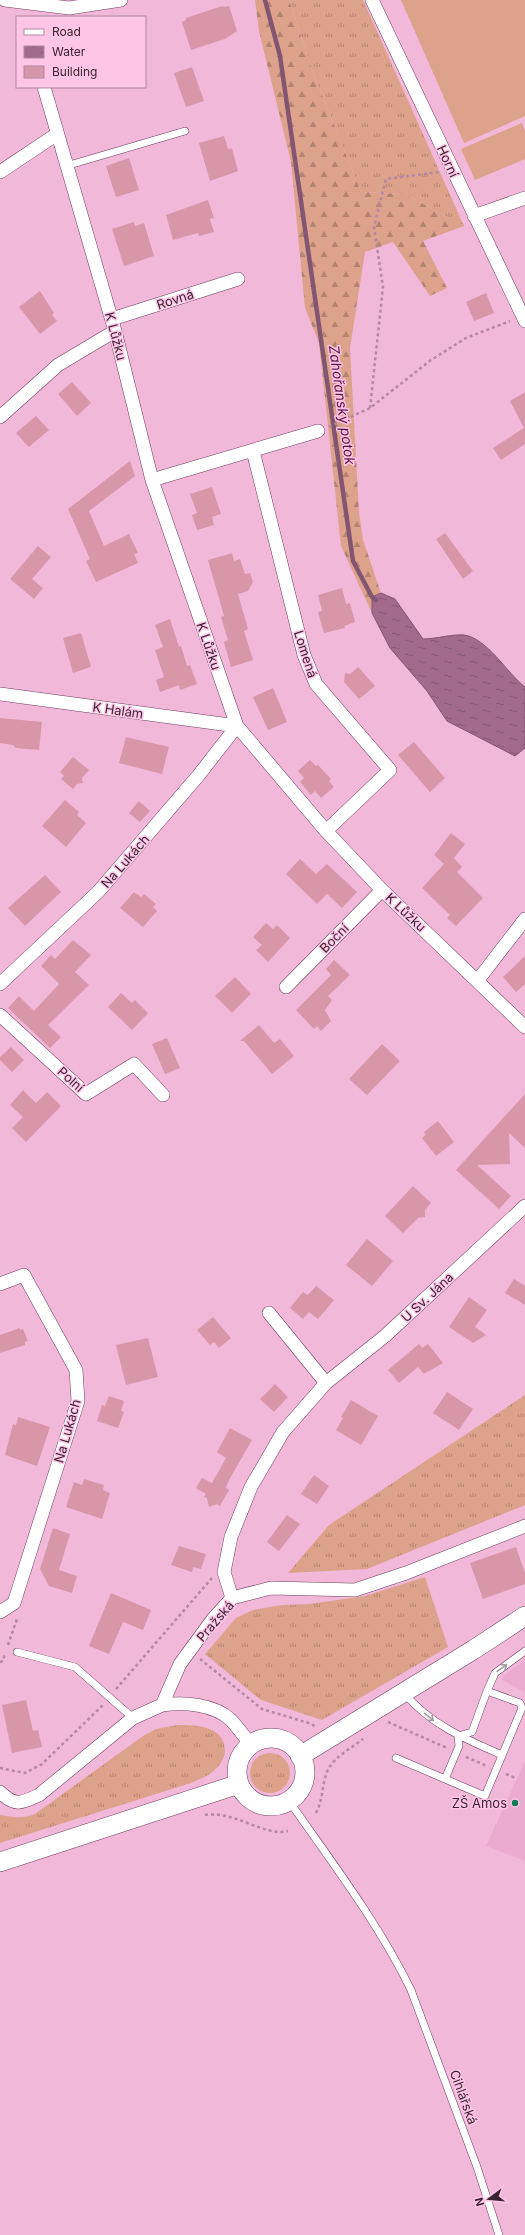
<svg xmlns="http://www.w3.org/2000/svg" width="525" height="2235" viewBox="0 0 525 2235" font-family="Inter,sans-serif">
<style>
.built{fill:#ebabd1}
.grass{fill:url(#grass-tufts)}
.forest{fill:url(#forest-firs)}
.pitch{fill:#dda28b}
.water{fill:url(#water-ripples);stroke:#845571}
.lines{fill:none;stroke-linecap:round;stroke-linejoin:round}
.stream{stroke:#845571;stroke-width:4.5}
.building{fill:#d897a8}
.service-casing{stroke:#6e3d5c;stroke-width:8}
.minor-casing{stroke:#6e3d5c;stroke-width:14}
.secondary-casing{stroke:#6e3d5c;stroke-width:20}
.path{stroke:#b587a2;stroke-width:2.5;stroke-dasharray:3 3;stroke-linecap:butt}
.service{stroke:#fff;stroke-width:7}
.minor{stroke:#fff;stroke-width:13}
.secondary{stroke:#fff;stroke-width:19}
.oneway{stroke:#a69ca2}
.poi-dot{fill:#117b55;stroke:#ffc5e7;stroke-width:1.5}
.labels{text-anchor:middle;stroke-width:3;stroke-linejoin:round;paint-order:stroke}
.street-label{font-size:13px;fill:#3a2431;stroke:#ffc5e7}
.poi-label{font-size:13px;fill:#3a2431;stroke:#ffc5e7;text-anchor:end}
.water-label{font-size:14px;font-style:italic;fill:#550e41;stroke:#ffc5e7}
</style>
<defs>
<pattern id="grass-tufts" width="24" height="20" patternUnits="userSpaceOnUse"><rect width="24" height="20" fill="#dda28b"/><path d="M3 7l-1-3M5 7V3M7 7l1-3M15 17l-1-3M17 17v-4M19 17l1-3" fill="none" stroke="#b48472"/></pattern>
<pattern id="forest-firs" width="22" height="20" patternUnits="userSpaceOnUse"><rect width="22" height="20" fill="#dda28b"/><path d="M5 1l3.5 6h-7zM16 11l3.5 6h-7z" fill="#b48472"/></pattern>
<pattern id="water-ripples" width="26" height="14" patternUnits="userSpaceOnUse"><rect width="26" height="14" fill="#a36a8d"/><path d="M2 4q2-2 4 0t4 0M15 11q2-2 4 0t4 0" fill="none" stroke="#865774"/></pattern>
</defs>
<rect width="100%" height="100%" fill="#f1b8da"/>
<path class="built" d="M525,1660V1692L502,1680L503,1676Z
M525,1761V1861L486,1846Z"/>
<path class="grass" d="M289,0H363L464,226L405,194L361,192L314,75Z
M525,1395V1505L367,1569L288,1573L329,1525Z
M425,1577L448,1647L322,1720L261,1700L205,1654L236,1618L253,1610L282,1605L309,1604L365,1596Z
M178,1725C197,1725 225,1726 225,1751C225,1759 218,1768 211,1773C205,1777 198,1780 191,1783L0,1843V1815C14,1817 22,1819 35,1814L143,1736L156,1729Z
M250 1773a20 20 0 1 1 40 0a20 20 0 1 1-40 0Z"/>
<path class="forest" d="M255,0H289L314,75L361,192L405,194L464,226L423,241L447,288L430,296L393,242L365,252L350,348L359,512L363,540L381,593L372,597V613L341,546L319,343L305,308L291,162L259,31Z"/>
<path class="pitch" d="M401,0H525V116L464,143Z
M522,123L525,131V159L475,180L461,149Z"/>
<path class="water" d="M381,593L395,599L423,639C436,639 452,634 464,635C487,638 507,673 525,687V748L515,756L447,721L427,691L390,648L372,613V597Z"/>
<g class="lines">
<path class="stream" d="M265,0L280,56L353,561L372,597L376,600"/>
</g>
<path class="building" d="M222,6L224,7L229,6L237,31L225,39L191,50L182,22L186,20V18Z
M192,67L204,101L186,107L174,73Z
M224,136L228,149L232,148L238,171L210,181L199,143Z
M129,158L139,190L116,197L106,166Z
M208,200L214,218L210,219L214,232L199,236L198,233L173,240L166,215Z
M134,222L135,226L144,223L154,256L124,266L112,229Z
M40,291L54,313L52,315L57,321L40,334L19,307Z
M486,293L494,313L474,321L466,302Z
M72,382L91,403L77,416L58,394Z
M525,392V444L501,460L493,448L524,428L510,401Z
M36,416L49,430L29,447L16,433Z
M130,461L135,476L89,511L104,546L129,534L138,553L134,554L138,563L96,582L86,561L90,559L68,509Z
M212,487L221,514L212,517L214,525L197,530L192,515L197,513L190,494Z
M445,533L473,571L463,579L436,539Z
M38,546L51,557L32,579L43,588L34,599L10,579Z
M232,553L234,561L240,559L245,574L250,573L253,582L248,591L238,594L248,629L244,631L253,660L231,667L224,642L228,640L221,617L224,616L208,560Z
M342,588L346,604L350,603L355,622L344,626L345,628L324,633L318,612L322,611L318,595Z
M170,619L179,647L181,646L187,666L190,665L197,684L180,690L179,685L160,692L156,680L164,677L155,650L163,647L155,625Z
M81,633L91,667L73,673L63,638Z
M358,667L375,686L359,699L344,682L345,673L350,674Z
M273,688L287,722L268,730L253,697Z
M0,718L42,722L39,750L16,748L13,745L0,743Z
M126,737L169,747L162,774L119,763Z
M414,742L445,778L430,792L398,755Z
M73,757L89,770L82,778L83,783L77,784L73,789L61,779L64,776L60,772Z
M310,760L316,766L318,765L331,779L329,781L334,787L321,798L315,791L311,795L300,782L304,778L298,771Z
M65,800L79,812L77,815L86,823L66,847L42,826Z
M139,801L150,811L140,822L129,813Z
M451,833L465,844L454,858L462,867L457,872L483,898L456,926L447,918L450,915L422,888L444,864L434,855Z
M300,859L316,874L327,864L357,892L342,908L327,894L317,904L286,874Z
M45,875L61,892L25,926L8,908Z
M134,892L141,897L144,894L156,904L153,907L157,911L143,927L120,908Z
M266,923L273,929L277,925L290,938L268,962L256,950L262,945L253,937Z
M73,940L91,955L75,972L89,985L48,1025L61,1037L50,1048L8,1008L19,996L34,1011L59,984L41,966L51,955L55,959Z
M525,956V984L516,992L503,977Z
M334,960L350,975L328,996L332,1000L325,1010L331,1021L321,1031L317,1026L314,1029L296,1010L331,975L326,969Z
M235,977L251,994L232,1013L215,996Z
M121,993L132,1003L135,1000L148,1013L132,1030L108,1007Z
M259,1025L274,1043L280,1039L294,1056L272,1074L244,1041H240Z
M167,1038L180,1068L165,1074L152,1044Z
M382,1044L400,1061L367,1095L349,1079Z
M11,1047L24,1060L12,1072L0,1060V1057Z
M23,1090L36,1103L47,1092L61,1106L26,1142L12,1128L23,1117L10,1105Z
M525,1094V1148L509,1133L510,1164L477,1165L511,1196L499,1209L456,1170Z
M438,1121L454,1142L436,1156L422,1138L426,1135L424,1132Z
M413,1186L431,1203L425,1210V1217L418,1218L403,1233L385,1216Z
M367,1239L393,1261L372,1286L346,1265Z
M514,1279L525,1286V1305L505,1293Z
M316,1286L334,1300L318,1319L309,1312L303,1319L290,1308L303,1292L308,1295Z
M469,1297L487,1310L475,1327L486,1335L473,1343L449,1327Z
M213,1317L231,1338L219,1348L214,1342L210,1345L197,1330Z
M20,1328V1330L23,1329L28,1341L25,1342V1345L0,1353V1335Z
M148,1338L158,1377L126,1385L116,1345Z
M419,1344L422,1348L428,1344L443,1363L424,1374L418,1367L399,1383L388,1370Z
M275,1384L288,1397L274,1412L260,1399Z
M447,1392L473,1409L459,1430L433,1413Z
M109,1396L124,1401L121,1411L124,1412L118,1428L97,1421L102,1405L105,1406Z
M351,1400L378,1416L361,1445L336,1430L343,1418L341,1417Z
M18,1417L50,1427L37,1466L5,1455L13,1424L16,1425Z
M230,1428L252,1440L229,1480L226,1488L229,1490L220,1506L217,1504L209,1507L207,1498L204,1497L206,1494L196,1488L202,1478L212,1483L226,1458L217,1452Z
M314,1475L329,1486L317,1504L301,1494Z
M84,1479L104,1485L103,1490L110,1493L102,1519L66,1507L74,1482L82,1485Z
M287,1515L300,1524L279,1551L267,1542Z
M53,1528L70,1534L59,1570L77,1576L72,1593L49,1586L40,1569Z
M179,1546L206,1554L201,1569L193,1567L192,1572L171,1565Z
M516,1547L525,1573V1584L483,1599L470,1563Z
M111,1593L151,1610L143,1630L123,1622L109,1654L89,1646Z
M26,1700L33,1731L38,1730L42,1747L12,1753L2,1705Z"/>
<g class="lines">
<g class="service-casing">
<path id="service" d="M66,166L185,131
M17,1652L75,1667L133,1718
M487,1691L520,1703L522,1708L485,1796L445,1779L459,1746L458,1736L472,1732Z
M487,1691L495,1673L525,1651
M404,1693C431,1725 465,1739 502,1755
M396,1758L445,1779
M289,1801C331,1861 379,1924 411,1990L477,2167L499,2235"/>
</g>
<g class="minor-casing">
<path id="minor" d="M5,0L69,8L121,0
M372,0L525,321
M44,87L115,331L152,480L237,726L326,831L382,890L525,1027
M0,172L57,134
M474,216L525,198
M112,319L238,279
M0,417L58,365L115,331
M253,451L304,655L316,684L390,770L326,831
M152,480L318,431
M0,694L237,726L198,776L98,892L0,984
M478,980L525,919
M286,987L382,890
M0,1015L86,1094L134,1064L163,1095
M0,1284L24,1275L76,1370L78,1401L14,1603L0,1612
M269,1313L326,1383
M232,1598L224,1572L231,1537L251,1487L283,1432L326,1383L385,1336L525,1206
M162,1705C184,1702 214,1704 231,1720C238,1728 245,1737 251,1745
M0,1792C15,1807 22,1803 39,1795L133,1718L162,1705L180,1664L213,1619L232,1598L271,1588L355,1590L406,1573L525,1526"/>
</g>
<g class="secondary-casing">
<path id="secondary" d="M237 1772a34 34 0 1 1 68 0a34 34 0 1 1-68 0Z
M300,1756L473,1650L525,1616
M0,1862L239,1784"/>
</g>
<path class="path" d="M370,408L383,287L374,227L386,179L440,172
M329,427L370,408L431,360L466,338L510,321
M8,1645L17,1619
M200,1659L262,1709L312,1724L315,1727
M0,1662L3,1661L5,1653
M116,1689L212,1578
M388,1722L447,1748
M466,1757L487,1766
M0,1768L25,1773L42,1764L103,1705
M506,1774L515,1778
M316,1813C322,1802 322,1790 325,1778C329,1759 349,1750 363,1739
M205,1815C234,1810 264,1837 288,1831"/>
<use href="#service" class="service"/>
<use href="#minor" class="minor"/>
<use href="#secondary" class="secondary"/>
</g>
<defs><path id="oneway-shaft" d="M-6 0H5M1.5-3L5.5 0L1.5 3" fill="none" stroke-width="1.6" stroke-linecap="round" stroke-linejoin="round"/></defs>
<g class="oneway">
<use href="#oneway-shaft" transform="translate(502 1668) rotate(-35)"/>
<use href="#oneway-shaft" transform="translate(429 1717) rotate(39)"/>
</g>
<circle class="poi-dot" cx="515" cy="1803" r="4"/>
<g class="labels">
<g class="street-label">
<text transform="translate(448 161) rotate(65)" y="5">Horní</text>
<text transform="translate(175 299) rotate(-18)" y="5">Rovná</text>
<text transform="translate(116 336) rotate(75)" y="5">K Lůžku</text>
<text transform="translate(209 646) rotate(71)" y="5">K Lůžku</text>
<text transform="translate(306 654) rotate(72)" y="5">Lomená</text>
<text transform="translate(118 710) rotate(8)" y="5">K Halám</text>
<text transform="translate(125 861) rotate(-49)" y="5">Na Lukách</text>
<text transform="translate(406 912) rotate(43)" y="5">K Lůžku</text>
<text transform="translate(334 938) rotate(-45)" y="5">Boční</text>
<text transform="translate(71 1079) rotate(42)" y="5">Polní</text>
<text transform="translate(427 1297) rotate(-43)" y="5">U Sv. Jána</text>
<text transform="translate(67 1431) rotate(-74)" y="5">Na Lukách</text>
<text transform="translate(215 1621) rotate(-49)" y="5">Pražská</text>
<text transform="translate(464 2097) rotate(70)" y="5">Cihlářská</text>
</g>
<g class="poi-label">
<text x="507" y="1808">ZŠ Amos</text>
</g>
<g class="water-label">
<text transform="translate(342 405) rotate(82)" y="5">Zahořanský potok</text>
</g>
</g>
<rect x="16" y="16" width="130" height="72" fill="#ffc5e7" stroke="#b0859e"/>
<rect x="24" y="29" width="20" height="6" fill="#ffffff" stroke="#b0859e"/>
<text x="52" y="36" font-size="12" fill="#3a2431">Road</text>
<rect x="24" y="46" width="20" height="12" fill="url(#water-ripples)" stroke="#b0859e"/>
<text x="52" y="56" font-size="12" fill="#3a2431">Water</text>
<rect x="24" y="66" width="20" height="12" fill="#d897a8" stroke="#b0859e"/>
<text x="52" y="76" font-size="12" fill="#3a2431">Building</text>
<g transform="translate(489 2199) rotate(254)" stroke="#ffc5e7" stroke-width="3" paint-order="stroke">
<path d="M0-3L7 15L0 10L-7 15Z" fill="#3a2431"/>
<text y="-6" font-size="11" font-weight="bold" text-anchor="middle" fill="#3a2431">N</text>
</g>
</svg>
